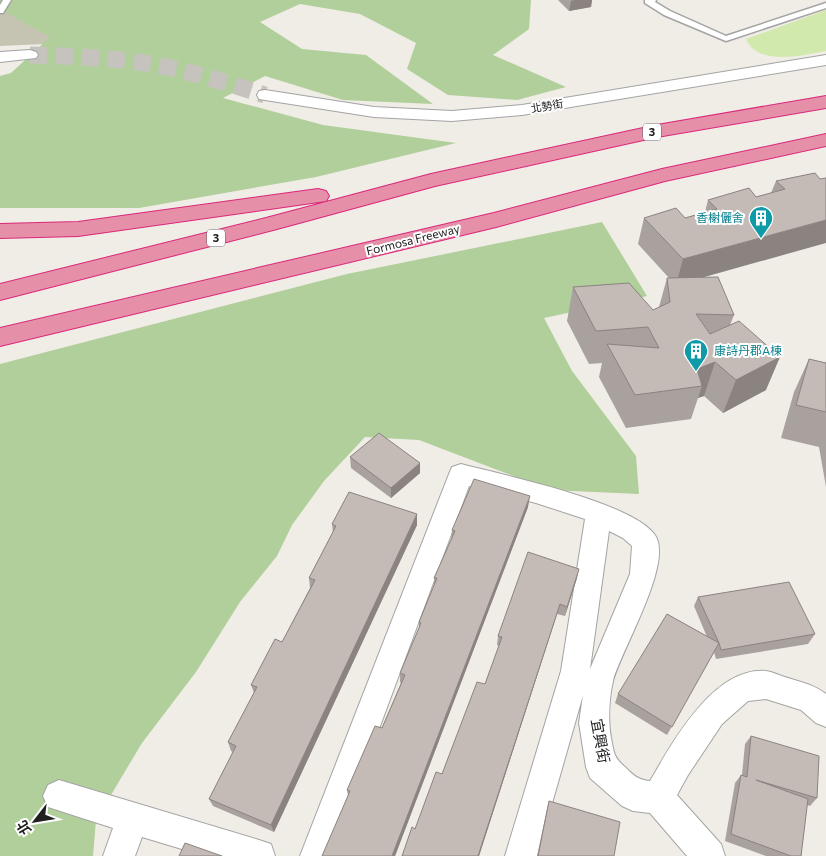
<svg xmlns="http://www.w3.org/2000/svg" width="826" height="856" viewBox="0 0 826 856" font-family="Commissioner,'Noto Sans TC',sans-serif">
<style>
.construction{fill:#c5c3b2}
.grass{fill:#d2e9ad}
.forest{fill:#b1cf9b}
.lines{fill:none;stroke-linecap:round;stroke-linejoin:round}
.minor-tunnel{stroke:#c6c3be;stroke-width:17;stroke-dasharray:17 9;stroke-linecap:butt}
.service-casing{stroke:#a4a4a4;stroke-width:3}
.minor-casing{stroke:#a4a4a4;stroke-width:2}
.motorway-casing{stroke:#da2879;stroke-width:2}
.service{fill:#fff;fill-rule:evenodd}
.minor{fill:#fff;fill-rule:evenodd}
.motorway{fill:#e68fa9;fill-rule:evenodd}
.wall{fill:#a9a19d}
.shaded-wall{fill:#8a837f}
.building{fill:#c5bbb6;stroke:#8a837f}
.labels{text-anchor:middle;stroke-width:4;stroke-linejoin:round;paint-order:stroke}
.far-street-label{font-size:11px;fill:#202020;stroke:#fff}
.shield{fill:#fff;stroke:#636363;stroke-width:1}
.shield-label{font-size:11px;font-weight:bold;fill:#202020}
.culture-label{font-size:12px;fill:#0d838f;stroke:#fff;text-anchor:end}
.street-label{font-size:12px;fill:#202020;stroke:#fff}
.near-street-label{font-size:15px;fill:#202020;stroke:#fff}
</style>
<rect width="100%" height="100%" fill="#f0ece6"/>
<path class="construction" d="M0,0L67,43L0,46Z"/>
<path class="grass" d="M826,10V51C804,55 758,67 746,39Z"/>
<path class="forest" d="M0,0H531L529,29L493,55L566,87L517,100L448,95L407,69L416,43L360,14L300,4L260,22L302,49L366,55L433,104L343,100L265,76L223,98L323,125L456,143L316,177L139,208H0V76L11,73L50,37L0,9Z
M602,222L647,296L544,318L572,371L636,456L639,494L550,490L419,440L365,437L324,481L292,525L277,556L240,602L196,672L142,743L96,820L93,856H0V364L347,274Z"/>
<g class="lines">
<path class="minor-tunnel" d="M30,55C72,56 115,58 157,65C194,72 230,84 265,95"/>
<g class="service-casing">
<path id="service" d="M3,0H11L3,13H0V5Z
M645,0H656L655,2L670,11L726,36L826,3V8L726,41L664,15L645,3Z"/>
</g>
<g class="minor-casing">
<path id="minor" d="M30,50L36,52L38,55L36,58L0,62V52Z
M826,55V65L522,115L452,121L374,117L265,100L259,99L257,95L259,91L265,90L374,107L452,111L522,105Z
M461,464C503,475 632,502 655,535C674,563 621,650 613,681C609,699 608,720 611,738C614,752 613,757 625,767C633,775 638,780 650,781C673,742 713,667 766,671C773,672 781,676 788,678C801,682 815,685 826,694V727L816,723L801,710L766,699L748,701L722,724L688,775L677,795L721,844L725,856H687L650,813L633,811L622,806L590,778L586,767L579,723L583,695L537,856H505L561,671L585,519L536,503L469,486L332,856H300L449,474L452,467ZM609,531L623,538L632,546L630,574L590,669Z
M59,780L259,840L271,844L275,856H205L142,837L135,856H103L113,828L48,807L43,796L48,785Z"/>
</g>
<g class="motorway-casing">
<path id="motorway" d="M826,96V108L657,137L435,186L277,229L0,300V284L266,218L431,174L657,125Z
M826,134V146L665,181L496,227L0,346V328L494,213L662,169Z
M318,189L326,191L329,196L326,201L78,236L0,238V224L78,222Z"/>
</g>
<use href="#service" class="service"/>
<use href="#minor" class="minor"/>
<use href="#motorway" class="motorway"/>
</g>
<path class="wall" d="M558,0H592L591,7L569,11Z
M815,173L703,277L734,315L730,325L766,390L723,413L704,396L698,398L691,419L626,428L599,377L602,363L589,364L567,321L573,287L653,310L659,307L667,278H669L638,244L644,218H685L705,212L708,200L756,197L771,193L776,181Z
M809,359L826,363V487L819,447L781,438L794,392Z
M350,457L420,473L391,498L351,468Z
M528,507L395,856H322L348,796L347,790L382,728L401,683L400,682V673L419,629V622L434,585V578L451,540L452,530Z
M417,514V525L274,832L213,806L209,799L233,752L231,751L228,742L254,693L251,685L282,642L310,588L309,578L333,533L332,524Z
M577,578L565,616L557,614L479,856H402L442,774L485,684L499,646L497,645L498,636Z
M698,597L815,634L808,644L716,659L714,652L667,735L615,703L618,694L707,637L694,606Z
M751,736L817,798L810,806L807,805L801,856H766L725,841L735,783L741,775H742L745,744Z
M549,801L614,856H537L547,809Z"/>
<path class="shaded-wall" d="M575,0H592L591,7L569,11L571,1Z
M826,220V243L676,285L683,259Z
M780,357L766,390L723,413L736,380Z
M715,362L704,396L698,398L702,386L697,369Z
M420,463V473L391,498V488Z
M530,496L528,507L395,856H392Z
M417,514V525L274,832L271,825Z
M579,569L577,578L565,616L567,607Z
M560,604L557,614L479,856H478Z"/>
<path class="building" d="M815,173L820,179L826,178V220L683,259L644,218L676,208L685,218L717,209L708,200L749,188L756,197L785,189L776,181Z
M718,277L734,315L696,314L710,334L739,321L780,357L736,380L715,362L697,369L702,386L635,395L607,344L659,348L648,327L596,331L573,287L629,283L653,310L670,302L667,278Z
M809,359L826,363V412L796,405Z
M379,433L420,463L391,488L350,457Z
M474,479L530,496L392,856H322L350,791L347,790L375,726L382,728L405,675L400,673L421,623L419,622L437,578H434L455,531L452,530Z
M349,492L417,514L271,825L209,799L236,746L228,742L257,687L251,685L275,639L282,642L315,580L309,578L336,526L332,524Z
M528,552L579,569L567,607L560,604L478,856H402L412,827L415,829L436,772L442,774L477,682L485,684L502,637L498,636Z
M789,582L815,634L721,650L719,643L672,727L618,694L667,614L719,643L698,597Z
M751,736L819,756L817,798L756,780L808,799L801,856H791L731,834L741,775L747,777Z
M549,801L620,822L614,856H538Z
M185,843L222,856H179Z"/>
<defs>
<g id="building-pin" transform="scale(1.25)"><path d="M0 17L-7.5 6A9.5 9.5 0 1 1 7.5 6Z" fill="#0f9aa8" stroke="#fff"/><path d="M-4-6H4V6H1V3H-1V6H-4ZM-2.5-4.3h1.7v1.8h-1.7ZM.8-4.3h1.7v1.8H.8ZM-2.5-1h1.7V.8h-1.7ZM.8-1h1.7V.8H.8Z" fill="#fff"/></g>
</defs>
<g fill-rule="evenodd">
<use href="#building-pin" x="761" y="218"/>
<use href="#building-pin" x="696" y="351"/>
</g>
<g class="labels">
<g class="far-street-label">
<text transform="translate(547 106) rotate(-10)" y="4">北勢街</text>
</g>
<g class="shield">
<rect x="643" y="123.5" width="18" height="17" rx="4"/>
<rect x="207" y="229.5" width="18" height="17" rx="4"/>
</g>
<g class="shield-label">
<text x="652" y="136">3</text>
<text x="216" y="242">3</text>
</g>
<g class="culture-label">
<text x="744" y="222">香榭儷舍</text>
<text x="714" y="355" text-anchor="start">康詩丹郡A棟</text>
</g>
<g class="street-label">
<text transform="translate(413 240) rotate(-14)" y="4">Formosa Freeway</text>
</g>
<g class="near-street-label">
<text transform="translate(600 741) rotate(80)" y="5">宜興街</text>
</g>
</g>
<g transform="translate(35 821) rotate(239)" stroke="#ffffff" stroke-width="4" paint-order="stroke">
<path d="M0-4L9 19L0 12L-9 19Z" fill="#202020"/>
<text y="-8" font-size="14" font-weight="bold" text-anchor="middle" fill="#202020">北</text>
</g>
</svg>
